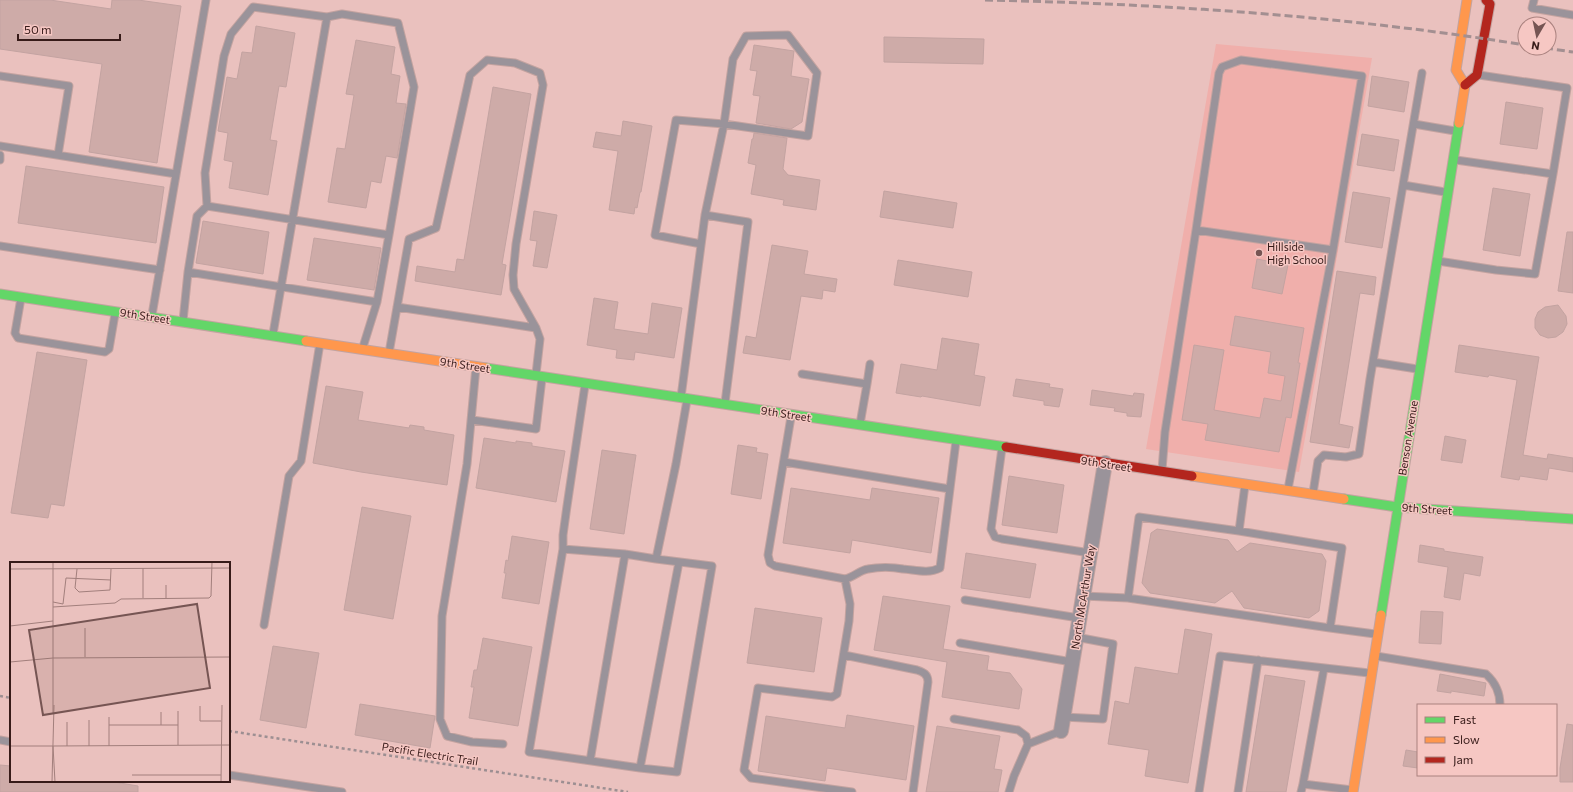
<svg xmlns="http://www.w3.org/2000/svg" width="1573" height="792" viewBox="0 0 1573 792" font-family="Commissioner,sans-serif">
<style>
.built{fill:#f0afab}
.building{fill:#ceaba8;stroke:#c3a3a1}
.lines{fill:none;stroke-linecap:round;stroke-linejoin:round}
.lane-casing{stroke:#c3a3a0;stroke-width:9}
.street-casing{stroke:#c3a3a0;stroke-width:16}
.fast-casing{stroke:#c3a3a0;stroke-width:11}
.slow-casing{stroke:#c3a3a0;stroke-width:11}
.jam-casing{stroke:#c3a3a0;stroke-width:11}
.path{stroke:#9d8f92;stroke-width:2.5;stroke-dasharray:3 3;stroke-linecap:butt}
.lane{stroke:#9a939a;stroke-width:7}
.street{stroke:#9a939a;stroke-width:14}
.fast{stroke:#63d668;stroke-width:9}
.slow{stroke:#ff974d;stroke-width:9}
.jam{stroke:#b3261e;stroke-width:9}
.rail{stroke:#a38f91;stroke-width:3;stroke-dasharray:8 4;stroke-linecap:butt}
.poi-dot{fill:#765553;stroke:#f6c7c3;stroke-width:1.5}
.labels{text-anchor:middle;stroke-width:3;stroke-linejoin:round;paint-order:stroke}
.poi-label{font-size:11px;fill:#371b19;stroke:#f6c7c3;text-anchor:start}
.street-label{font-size:11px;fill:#371b19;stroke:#f6c7c3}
.inset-road{fill:none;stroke:#a27f7c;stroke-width:1}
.view{fill:#765553;fill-opacity:0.15;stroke:#765553;stroke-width:2}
.inset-edge{fill:none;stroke:#371b19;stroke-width:2}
</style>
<rect width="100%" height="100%" fill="#eac1be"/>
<path class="built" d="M1216,44L1372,58L1299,472L1146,449Z"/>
<path class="building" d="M0,0H50L111,9L112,0H138L181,6L157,163L89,152L102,64L0,49Z
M256,26L295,33L286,87L279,86L270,140L277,141L268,195L229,188L233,162L224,160L228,133L218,131L227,77L237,79L242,52L252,53Z
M884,37L984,39L983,64L884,62Z
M356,40L395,47L391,74L400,76L396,103L406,104L397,158L386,156L381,183L371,181L366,208L328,202L337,148L345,149L354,95L346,94Z
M754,45L794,51L791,76L809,79L802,122L791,129L756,123L760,96L753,95L757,71L750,70Z
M1372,76L1409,82L1404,112L1368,106Z
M493,87L531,94L502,264L506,265L501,295L415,281L417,266L455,272L457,259L464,260Z
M1506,102L1543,108L1537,149L1500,144Z
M623,121L652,126L641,192H640L637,208L635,207L634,214L609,210L618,151L593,147L596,132L621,136Z
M754,133L787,138L783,169L788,175L820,180L816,210L783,205L784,200L751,194L756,165L748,163L752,139H753Z
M1362,134L1399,140L1394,171L1357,165Z
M26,166L164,187L156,243L18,223Z
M1493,188L1530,194L1520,256L1483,250Z
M884,191L957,203L953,228L880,217Z
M1353,192L1390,198L1382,248L1345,242Z
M534,211L557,215L547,268L533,266L537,241L530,240Z
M203,221L269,232L263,274L196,263Z
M1567,232H1573V293L1558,291Z
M314,238L381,248L374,290L307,280Z
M772,245L808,251L804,274L837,279L835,292L823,290L822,299L801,296L790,360L743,353L746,336L756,338Z
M1257,259L1288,265L1282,294L1252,288Z
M898,260L972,272L968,297L894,285Z
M1337,271L1376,277L1374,295L1360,293L1348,369L1339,424L1353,427L1349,448L1310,442Z
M594,298L618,302L614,329L648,334L652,303L682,308L674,358L635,352L634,360L616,358L617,350L587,345Z
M1558,305L1566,316L1567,324L1563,332L1556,337L1548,338L1540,335L1535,328V319L1538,312L1545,307Z
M1235,316L1304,328L1298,363H1300L1291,418L1286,417L1279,452L1205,440L1208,424L1182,420L1194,345L1224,350L1214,410L1260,418L1264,398L1281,401L1285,376L1268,373L1271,352L1230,345Z
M942,338L979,344L974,375L985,377L980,406L922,396L921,397L896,393L901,364L937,370Z
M1459,345L1539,357L1523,455L1547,459L1548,454L1573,458V472L1549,468L1547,480L1520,476L1519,480L1501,477L1517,380L1489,375L1488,377L1455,372Z
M37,352L87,360L64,506L51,504L48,518L11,513Z
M1016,379L1050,384L1049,387L1063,389L1059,407L1044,405V401L1013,396Z
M326,386L363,392L358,420L409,428L410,425L424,427V430L454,435L447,485L361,472L313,463Z
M1092,390L1133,396L1134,393L1144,394L1141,417L1127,416V413L1114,411L1115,408L1090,405Z
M1445,436L1466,440L1462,463L1441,460Z
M484,438L516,443V441L532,443V446L565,451L556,502L476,488Z
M738,445L757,448L756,452L768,454L761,499L731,494Z
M602,450L636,455L624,534L590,529Z
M1009,476L1064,485L1057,533L1002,525Z
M791,488L870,500L872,488L939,498L931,553L852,540L850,553L783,543Z
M362,507L411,516L393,619L344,610Z
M1157,529L1228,540L1237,552L1250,543L1322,554L1326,561L1319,611L1309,618L1244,608L1232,591L1215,603L1150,593L1142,583L1151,533Z
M512,536L549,542L539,604L502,598L506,573H504L506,560L508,561Z
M1420,545L1444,549V551L1483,557L1480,576L1464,573L1460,600L1444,597L1448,567L1418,562Z
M966,553L1036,564L1030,598L961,588Z
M883,596L950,606L943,649L989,656L987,670L1010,673L1022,689L1019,709L942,697L947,662L874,650Z
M755,608L822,618L814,672L747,663Z
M1421,611L1443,612L1441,644L1419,643Z
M1185,629L1212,634L1188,783L1145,776L1149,750L1108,744L1115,701L1129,704L1135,667L1178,674Z
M483,638L532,647L518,726L469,718L474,687H471L474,670H477Z
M273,646L319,653L306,728L260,720Z
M1440,674L1486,683L1484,696L1451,691V693L1437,691Z
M1265,675L1305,681L1286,792H1246Z
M360,704L435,716L430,748L355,735Z
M847,715L914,726L906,780L827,768L825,781L758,771L766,716L845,728Z
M1567,724L1573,725V782H1560V768Z
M937,726L1000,736L994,769L1002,770L998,792H926Z
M1406,750L1418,752V768L1403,766Z
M0,765L11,766V781H108L138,786V792H0Z"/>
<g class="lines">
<g class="lane-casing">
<path id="lane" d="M1534,0L1532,8L1573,15
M327,17L342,14L398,23L414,87L389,235
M1479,75L1567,88L1553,174
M0,76L69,86L58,155
M1414,124L1455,131
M0,146L176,174
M0,155V160
M1403,185L1445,192
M207,206L389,235L377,302L363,347
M1196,230L1219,73L1222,67L1241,60L1362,76L1333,250
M701,244L655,235L676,120L724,124L808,136L817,73L788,35L746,36L733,59L724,124L705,215
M0,246L160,270
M1438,261L1496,270L1535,274L1553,174L1456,160
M188,272L377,302
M21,298L15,333L18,338L105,352L109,349L115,314
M397,307L536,328
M152,315L206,0
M183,321L188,272L197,216L207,206L205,173L224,56L231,34L253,7L327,17L273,334
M389,353L409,239L436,228L470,75L487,60L515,63L540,73L543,85L516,244L513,275L514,289L536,328L540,339L536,374
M1373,362L1417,369
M476,367L467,464L442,616L440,719L447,736L472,742L503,744
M802,374L867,384L860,424
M867,384L870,364
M585,385L567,506L563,535V549L529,752L640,768L679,562
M681,397L705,215L748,222L725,403
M791,417L768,555L770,563L775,566L845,579C854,577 860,570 868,569C878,567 893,567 903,569C916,570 928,574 940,568L956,441
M472,420L536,429L542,378
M1002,448L991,529L995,537L1002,539L1090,553
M784,462L950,489
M1162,470L1165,432L1196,230L1333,250L1288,489
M1313,493L1318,461L1324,455L1346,457L1359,454L1370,379L1422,73
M1239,531L1139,517L1128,598L1330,628L1342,548L1239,531L1245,485
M563,549L625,554L656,559L676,464L687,400
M845,579L850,604L849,621L837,694L832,697L758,688L744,770L751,778L852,792
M1083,596L1128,598
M965,600L1079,618
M264,625L289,476L301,461L320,343
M1330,628L1375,634
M960,643L1072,662
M844,655L917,670C923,672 928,674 928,682L913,792
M1376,656L1486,674C1495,682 1500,693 1500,705
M1063,717L1103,719L1113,644L1076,637
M954,719L1018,730L1026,736L1028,744
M0,740L11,742
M590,761L625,554
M640,768L677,772L712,566L656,559
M229,775L342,792
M1303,784L1324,668
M1009,792L1014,776L1028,744L1061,731
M1199,792L1220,656L1369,673
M1238,792L1258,660
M1301,792L1303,784L1352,790"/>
</g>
<g class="street-casing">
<path id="street" d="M1061,731L1105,463"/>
</g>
<g class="fast-casing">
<path id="fast" d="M0,294L306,341
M486,368L1006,447
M1344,499L1397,507L1573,519
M1381,615L1459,123"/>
</g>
<g class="slow-casing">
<path id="slow" d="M1459,123L1465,85L1456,70L1467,0
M306,341L486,368
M1192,476L1344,499
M1353,792L1381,615"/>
</g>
<g class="jam-casing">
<path id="jam" d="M1465,85L1477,75L1490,4L1486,0
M1006,447L1192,476"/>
</g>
<path class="path" d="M0,696L11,698
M229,731L628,792"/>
<use href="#lane" class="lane"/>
<use href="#street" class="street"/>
<use href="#fast" class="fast"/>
<use href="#slow" class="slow"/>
<use href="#jam" class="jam"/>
<path class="rail" d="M985,0C1166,4 1346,16 1525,45
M1545,48L1573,52"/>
</g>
<circle class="poi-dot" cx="1259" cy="253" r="4"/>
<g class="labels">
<g class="poi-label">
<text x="1267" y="251">Hillside<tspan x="1267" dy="13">High School</tspan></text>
</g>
<g class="street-label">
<text transform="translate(145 316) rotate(9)" y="4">9th Street</text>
<text transform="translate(465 365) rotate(9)" y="4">9th Street</text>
<text transform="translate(786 414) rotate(9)" y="4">9th Street</text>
<text transform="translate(1408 438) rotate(-81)" y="4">Benson Avenue</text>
<text transform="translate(1106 464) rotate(9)" y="4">9th Street</text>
<text transform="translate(1427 509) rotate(4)" y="4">9th Street</text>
<text transform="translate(1083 597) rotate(-81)" y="4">North McArthur Way</text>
<text transform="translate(430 754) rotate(9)" y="4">Pacific Electric Trail</text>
</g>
</g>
<g transform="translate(10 562)">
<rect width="220" height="220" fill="#eac1be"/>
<path class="inset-road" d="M43,0V152M133,6V36M0,7L220,6M67,7L65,26L69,30L100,28L101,7M156,23V36M43,40L53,42L56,16L101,18M43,45L105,41L111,37L199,36L201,34L202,0M0,64L43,59M75,95V66M0,100L43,96L220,95M190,144V159H211M168,149V183M151,150V163M99,155V184M79,158V184M57,160V184M99,163H168M0,184H43M43,184L220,183M43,184L45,220M122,213H211M42,220L44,143M211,220L212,143"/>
<path class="view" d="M187,42L200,126L33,153L19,68Z"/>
<rect width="220" height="220" class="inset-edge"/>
</g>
<rect x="1417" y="704" width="140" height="72" fill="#f6c7c3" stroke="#aa827f"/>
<rect x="1425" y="717" width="20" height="6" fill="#63d668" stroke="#aa827f"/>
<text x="1453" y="724" font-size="12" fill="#371b19">Fast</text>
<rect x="1425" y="737" width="20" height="6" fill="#ff974d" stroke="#aa827f"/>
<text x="1453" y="744" font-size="12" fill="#371b19">Slow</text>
<rect x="1425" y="757" width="20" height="6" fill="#b3261e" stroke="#aa827f"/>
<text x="1453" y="764" font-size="12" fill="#371b19">Jam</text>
<g transform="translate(1537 36) rotate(189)"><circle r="19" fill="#f6c7c3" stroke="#aa827f"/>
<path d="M0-3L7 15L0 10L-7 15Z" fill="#765553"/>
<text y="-6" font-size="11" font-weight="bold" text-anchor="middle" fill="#371b19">N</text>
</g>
<path d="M18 34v6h102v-6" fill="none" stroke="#371b19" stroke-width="2"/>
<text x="24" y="34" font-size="12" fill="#371b19" stroke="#f6c7c3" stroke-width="3" paint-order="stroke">50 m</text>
</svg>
